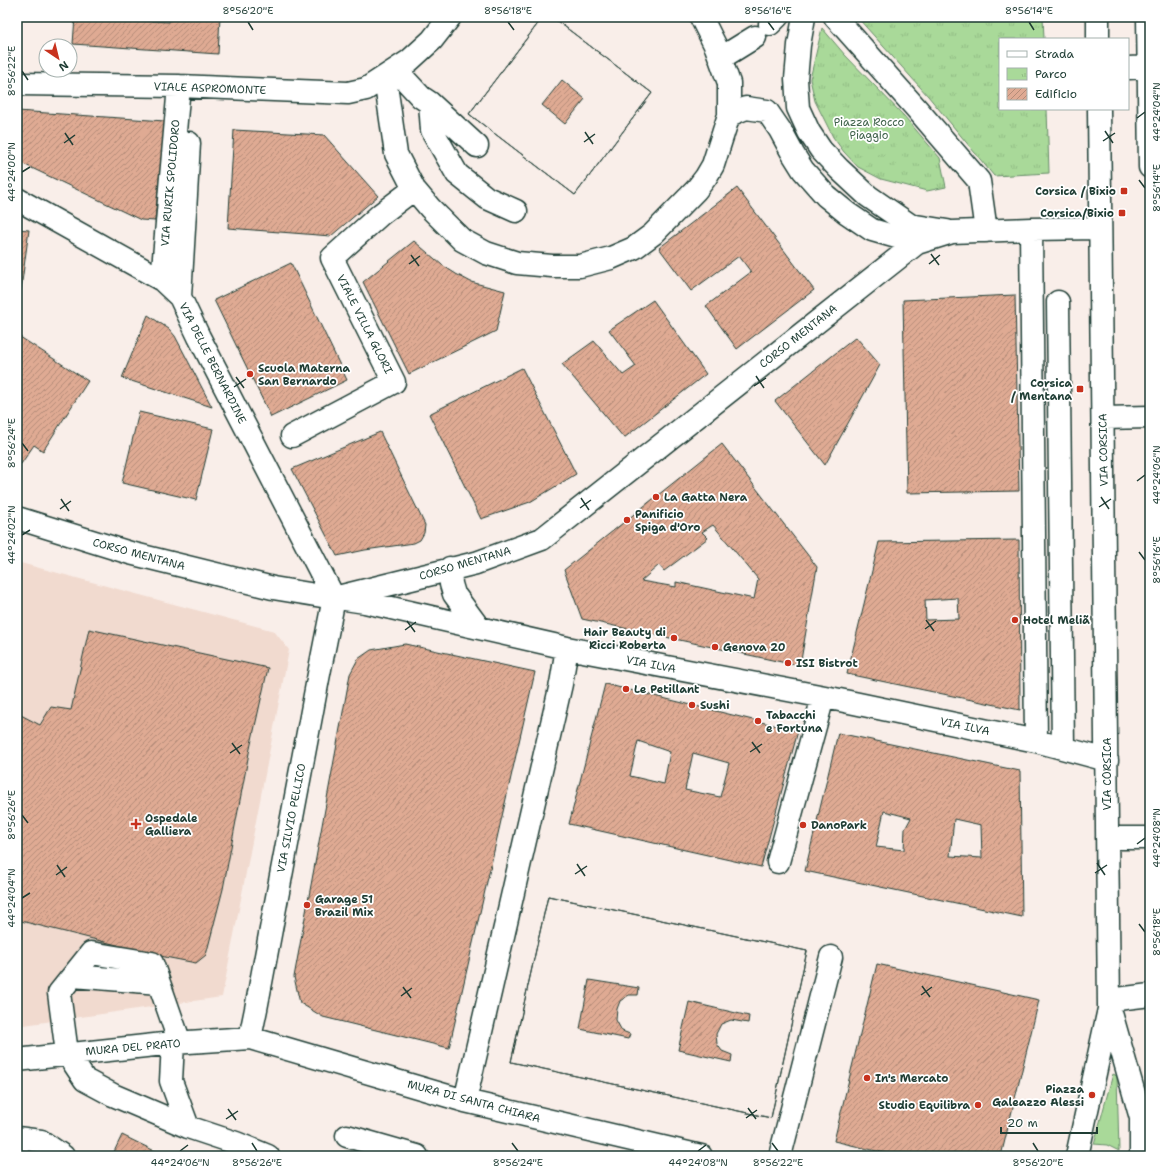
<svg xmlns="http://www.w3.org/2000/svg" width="1167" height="1173" viewBox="0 0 1167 1173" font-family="'Shantell Sans',sans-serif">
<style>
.built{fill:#f1dacf}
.green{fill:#a9d999;stroke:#648b66}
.park{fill:url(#park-tufts);stroke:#648b66}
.building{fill:url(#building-hatch);stroke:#1f3d34;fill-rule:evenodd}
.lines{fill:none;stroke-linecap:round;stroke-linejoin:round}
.minor-casing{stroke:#1f3d34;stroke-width:25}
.minor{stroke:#fff;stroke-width:22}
.ticks{fill:none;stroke:#1f3d34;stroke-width:1.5}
.poi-dot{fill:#c8321e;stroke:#fff;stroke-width:1.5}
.labels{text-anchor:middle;stroke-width:3.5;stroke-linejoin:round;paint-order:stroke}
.street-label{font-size:11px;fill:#1f3d34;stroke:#fff}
.park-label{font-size:11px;fill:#42644d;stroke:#fff}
.poi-label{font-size:11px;font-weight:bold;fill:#1f3d34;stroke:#fff;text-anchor:start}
.neatline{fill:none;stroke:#1f3d34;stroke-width:1.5}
.ticks-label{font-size:10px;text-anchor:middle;fill:#1f3d34}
</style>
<defs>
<pattern id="park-tufts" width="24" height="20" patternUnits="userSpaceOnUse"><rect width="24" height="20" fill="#a9d999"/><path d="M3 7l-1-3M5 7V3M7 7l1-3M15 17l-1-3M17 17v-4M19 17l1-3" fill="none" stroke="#91bb84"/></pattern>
<pattern id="building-hatch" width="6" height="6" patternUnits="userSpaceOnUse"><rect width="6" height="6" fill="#dfaa93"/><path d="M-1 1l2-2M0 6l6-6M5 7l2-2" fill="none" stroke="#b48c79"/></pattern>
</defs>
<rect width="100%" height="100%" fill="#f9eee9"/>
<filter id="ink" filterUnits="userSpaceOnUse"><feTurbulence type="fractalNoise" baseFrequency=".025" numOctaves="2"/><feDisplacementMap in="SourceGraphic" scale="8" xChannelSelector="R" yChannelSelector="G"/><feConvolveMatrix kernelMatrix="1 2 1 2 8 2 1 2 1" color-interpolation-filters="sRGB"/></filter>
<g filter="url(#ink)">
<path class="built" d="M17,562L274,631L289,650L222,997L17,1026Z"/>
<path class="green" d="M1113,1074L1117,1076L1119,1151L1107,1145L1094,1144Z"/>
<path class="park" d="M857,17H1043L1044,39H1000V109H1047L1049,173L994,176L928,96Z
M822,28L845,55L904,116L940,158L946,187L927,191L881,179L858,167L844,152L833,137L815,101L810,79Z"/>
<path class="building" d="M75,17H135V20L169,22L170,17H220L218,54L73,44Z
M543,17H552L652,93L575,195L469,114ZM562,80L585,99L565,124L542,105Z
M543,17H552L652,93L575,195L469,114Z
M17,111L165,121L155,221L141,220L17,161Z
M234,130L324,135L378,196L331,236L228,228Z
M737,188L814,290L737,349L706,306L751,272L739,256L691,291L659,248Z
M17,229L29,230L21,289H17Z
M414,241L442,265L456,274L471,282L505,291L496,331L409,374L363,282Z
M291,263L347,380L271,417L214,300Z
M1015,295L1019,491L907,493L903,300Z
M653,300L706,374L624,438L562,364L594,341L623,375L636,366L609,330Z
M148,315L169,329L175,336L212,407L122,378Z
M17,335L88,381L43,451L34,445L21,464L17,461Z
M856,337L880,365L825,465L775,401Z
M522,368L576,474L530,502L481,519L429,414Z
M139,412L213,429L196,500L122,483Z
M380,432L425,525L424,533L420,540L414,543L365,550L337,556L292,469Z
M722,444L817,567L800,666L582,619L564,570ZM713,525L758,579L754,599L676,582V587L641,581L659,565L664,571L708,538L702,532Z
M1019,540L1020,710L847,674L879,542ZM958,598L959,619L926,620L925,600Z
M89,629L268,668L249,753L223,889L206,955L196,963L165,957L17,920V713L40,725L51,707L71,710Z
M405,644L535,672L449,1048L323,1017L300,1003L294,977L350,674L358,659L371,650Z
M605,684L798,731L761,867L569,824ZM638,741L670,752L664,784L630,776ZM693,753L729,763L720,797L685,790Z
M838,733L1020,771L1022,917L805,871ZM884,811L911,818L905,829L904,850L876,847ZM954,819L981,825L982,858L950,856Z
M548,896L807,951L771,1118L511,1062ZM589,980L639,988L638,995H629L620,1001L617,1009L616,1020L622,1031L630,1034L628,1039L580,1029ZM689,1002L749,1016L748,1023L731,1020L721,1024L716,1034L717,1044L722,1051L732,1055L731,1062L678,1050Z
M548,896L807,951L771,1118L511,1062Z
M877,964L1039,1000L1001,1156H898L834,1141Z
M122,1135L165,1156H112Z"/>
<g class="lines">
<g class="minor-casing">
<path id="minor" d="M804,17L799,45L796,79L798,108L809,132L821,150L839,169L868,196L910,225L947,231
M835,17L916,108L979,181L986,231
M1098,17V39
M1148,17L1150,167
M770,24L777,17
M721,58L755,37
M1128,68L1150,67
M396,70L421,97L430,103L477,146
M385,78L396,154L414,189L430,208L462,240L486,253L517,263L552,266H580L611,258L634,248L653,234L696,190L706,177L713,165L729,115V83L716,47L701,17
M17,84L179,86L348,93L366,89L409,61L432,40L450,17
M430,103L432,130L457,174L487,198L516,211
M1099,109L1109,1006L1141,1118V1156
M729,115L746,108L767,111L780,130L793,154L803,170L826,196L847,213L872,230L917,243
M17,199L162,280L180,297L199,337L334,598
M1031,229L1036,741
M162,280L179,86
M180,297L189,143
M1058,302L1063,748
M1103,418L1150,417
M292,436L394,382L332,258L381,214L414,189
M17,518L130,553L273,588L334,598L476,563L542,539L917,243L952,232L1031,229L1099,228
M450,568L451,584L454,594L479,628
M345,599L365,602L567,648L830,698L1036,741L1107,760
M1107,838H1150
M778,862L823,697
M73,976L159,983
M1109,1000L1150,995
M250,1038L256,1009L318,679L334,598
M173,1043L171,1081L188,1127
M180,1043L152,963L91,953L59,993L67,1053L85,1080L113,1095L188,1127L236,1143L268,1156
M17,1060L173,1043L250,1038L465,1101L701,1156
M465,1101L561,684L567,648
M347,1136L417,1156
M17,1138L41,1141L63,1156
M780,1156L831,957
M1077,1156L1109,1009"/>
</g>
<use href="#minor" class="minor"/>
</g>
</g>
<path class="ticks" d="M248,22L253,30M508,22L514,30M768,22L774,30M1029,22L1034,30M22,71L28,80M1137,118L1145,112M1105,131L1113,143M585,132L593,144M65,133L73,145M1103,141L1115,133M584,142L595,134M64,143L75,135M22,172L30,167M1139,180L1145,188M931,254L939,265M411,255L419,266M409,264L420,256M929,264L940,255M756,376L764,388M236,377L244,388M754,386L766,378M234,387L246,379M22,443L28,451M1137,481L1145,475M1101,497L1109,509M581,498L589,510M61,499L69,511M1099,507L1111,499M580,508L591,500M60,509L71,501M22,535L30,530M1139,552L1145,560M926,620L934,631M407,621L415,632M925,629L936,621M405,630L416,622M752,742L760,753M232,743L240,754M750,752L762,744M230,753L242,745M22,815L28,823M1137,844L1145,838M1097,863L1105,875M577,864L585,876M57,865L65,877M1095,873L1107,865M575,874L587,866M56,875L67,867M22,898L30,893M1139,924L1145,932M922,986L930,997M403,987L411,998M921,995L932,987M401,996L412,988M748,1108L756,1119M228,1109L236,1120M746,1118L757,1110M226,1119L238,1111M252,1143L257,1151M512,1143L518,1151M772,1143L778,1151M1033,1143L1038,1151M180,1151L188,1145M698,1151L706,1145"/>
<g class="poi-dot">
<rect x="1120" y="187" width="8" height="8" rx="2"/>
<rect x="1118" y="209" width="8" height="8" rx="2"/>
<circle cx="250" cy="374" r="4"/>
<rect x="1076" y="385" width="8" height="8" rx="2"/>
<circle cx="656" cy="497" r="4"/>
<circle cx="627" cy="520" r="4"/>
<circle cx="1015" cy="620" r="4"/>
<circle cx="674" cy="638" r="4"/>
<circle cx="715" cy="647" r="4"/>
<circle cx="788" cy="663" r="4"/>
<circle cx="626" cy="689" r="4"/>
<circle cx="692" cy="705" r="4"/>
<circle cx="758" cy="721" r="4"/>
<path d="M134 818h4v4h4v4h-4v4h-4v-4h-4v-4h4z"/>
<circle cx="803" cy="825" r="4"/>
<circle cx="307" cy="905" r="4"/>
<circle cx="867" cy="1078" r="4"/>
<circle cx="1092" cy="1095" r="4"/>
<circle cx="978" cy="1105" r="4"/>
</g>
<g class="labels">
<g class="street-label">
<text transform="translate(210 88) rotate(2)" y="4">VIALE ASPROMONTE</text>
<text transform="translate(170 183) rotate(-85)" y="4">VIA RURIK SPOLIDORO</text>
<text transform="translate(365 324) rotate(63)" y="4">VIALE VILLA GLORI</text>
<text transform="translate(798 336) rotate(-38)" y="4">CORSO MENTANA</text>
<text transform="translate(213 363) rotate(63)" y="4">VIA DELLE BERNARDINE</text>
<text transform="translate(1103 450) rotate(-91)" y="4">VIA CORSICA</text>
<text transform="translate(139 554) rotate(15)" y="4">CORSO MENTANA</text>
<text transform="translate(465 563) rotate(-16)" y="4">CORSO MENTANA</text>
<text transform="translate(651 664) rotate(11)" y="4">VIA ILVA</text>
<text transform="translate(965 726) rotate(12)" y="4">VIA ILVA</text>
<text transform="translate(1107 774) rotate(-90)" y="4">VIA CORSICA</text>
<text transform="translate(291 818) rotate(-79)" y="4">VIA SILVIO PELLICO</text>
<text transform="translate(133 1047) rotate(-5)" y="4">MURA DEL PRATO</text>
<text transform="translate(474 1101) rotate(15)" y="4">MURA DI SANTA CHIARA</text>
</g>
<g class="park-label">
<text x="869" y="126">Piazza Rocco<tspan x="869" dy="13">Piaggio</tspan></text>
</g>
<g class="poi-label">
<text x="1116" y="195" text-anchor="end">Corsica / Bixio</text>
<text x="1114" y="217" text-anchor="end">Corsica/Bixio</text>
<text x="258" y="372">Scuola Materna<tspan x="258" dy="13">San Bernardo</tspan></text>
<text x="1072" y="387" text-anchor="end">Corsica<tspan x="1072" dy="13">/ Mentana</tspan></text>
<text x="664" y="501">La Gatta Nera</text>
<text x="635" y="518">Panificio<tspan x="635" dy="13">Spiga d'Oro</tspan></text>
<text x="1023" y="624">Hotel Meliã</text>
<text x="666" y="636" text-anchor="end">Hair Beauty di<tspan x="666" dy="13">Ricci Roberta</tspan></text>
<text x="723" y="651">Genova 20</text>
<text x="796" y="667">ISI Bistrot</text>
<text x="634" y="693">Le Petillant</text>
<text x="700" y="709">Sushi</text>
<text x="766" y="719">Tabacchi<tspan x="766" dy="13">e Fortuna</tspan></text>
<text x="145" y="822">Ospedale<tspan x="145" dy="13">Galliera</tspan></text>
<text x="811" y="829">DanoPark</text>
<text x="315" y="903">Garage 51<tspan x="315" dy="13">Brazil Mix</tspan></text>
<text x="875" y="1082">In's Mercato</text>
<text x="1084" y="1093" text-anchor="end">Piazza<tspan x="1084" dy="13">Galeazzo Alessi</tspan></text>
<text x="970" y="1109" text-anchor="end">Studio Equilibra</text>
</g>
</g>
<rect width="1167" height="1173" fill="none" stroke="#fff" stroke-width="44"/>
<rect x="999" y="38" width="130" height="72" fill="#ffffff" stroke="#a5b1ae"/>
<rect x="1007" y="51" width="20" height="6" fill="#ffffff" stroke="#a5b1ae"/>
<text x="1035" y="58" font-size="12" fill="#1f3d34">Strada</text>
<rect x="1007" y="68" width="20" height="12" fill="url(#park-tufts)" stroke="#a5b1ae"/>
<text x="1035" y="78" font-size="12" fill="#1f3d34">Parco</text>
<rect x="1007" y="88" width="20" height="12" fill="url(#building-hatch)" stroke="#a5b1ae"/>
<text x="1035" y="98" font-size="12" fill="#1f3d34">Edificio</text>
<g transform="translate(58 58) rotate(145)"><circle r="19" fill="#ffffff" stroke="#a5b1ae"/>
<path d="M0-3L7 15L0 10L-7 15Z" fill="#c8321e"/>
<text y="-6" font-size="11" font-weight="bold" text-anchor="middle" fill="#1f3d34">N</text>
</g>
<path d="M1001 1127v6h96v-6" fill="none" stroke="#1f3d34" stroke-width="2"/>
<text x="1007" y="1127" font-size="12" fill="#1f3d34" stroke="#ffffff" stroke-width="3" paint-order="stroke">20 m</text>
<rect x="22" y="22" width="1123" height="1129" class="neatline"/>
<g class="ticks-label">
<text x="248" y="14">8°56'20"E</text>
<text x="508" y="14">8°56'18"E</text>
<text x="768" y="14">8°56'16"E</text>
<text x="1029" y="14">8°56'14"E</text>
<text transform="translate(11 71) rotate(-90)" y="4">8°56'22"E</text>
<text transform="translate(1156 112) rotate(-90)" y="4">44°24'04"N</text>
<text transform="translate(11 172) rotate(-90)" y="4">44°24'00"N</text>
<text transform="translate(1156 188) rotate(-90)" y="4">8°56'14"E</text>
<text transform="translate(11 443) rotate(-90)" y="4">8°56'24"E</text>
<text transform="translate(1156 475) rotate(-90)" y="4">44°24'06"N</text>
<text transform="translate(11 535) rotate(-90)" y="4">44°24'02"N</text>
<text transform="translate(1156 560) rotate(-90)" y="4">8°56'16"E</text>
<text transform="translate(11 815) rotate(-90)" y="4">8°56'26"E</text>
<text transform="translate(1156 838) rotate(-90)" y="4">44°24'08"N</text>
<text transform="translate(11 898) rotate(-90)" y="4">44°24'04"N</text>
<text transform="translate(1156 932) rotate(-90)" y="4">8°56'18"E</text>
<text x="180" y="1166">44°24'06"N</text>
<text x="257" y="1166">8°56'26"E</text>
<text x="518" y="1166">8°56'24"E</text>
<text x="698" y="1166">44°24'08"N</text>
<text x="778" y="1166">8°56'22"E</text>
<text x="1038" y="1166">8°56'20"E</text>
</g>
</svg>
